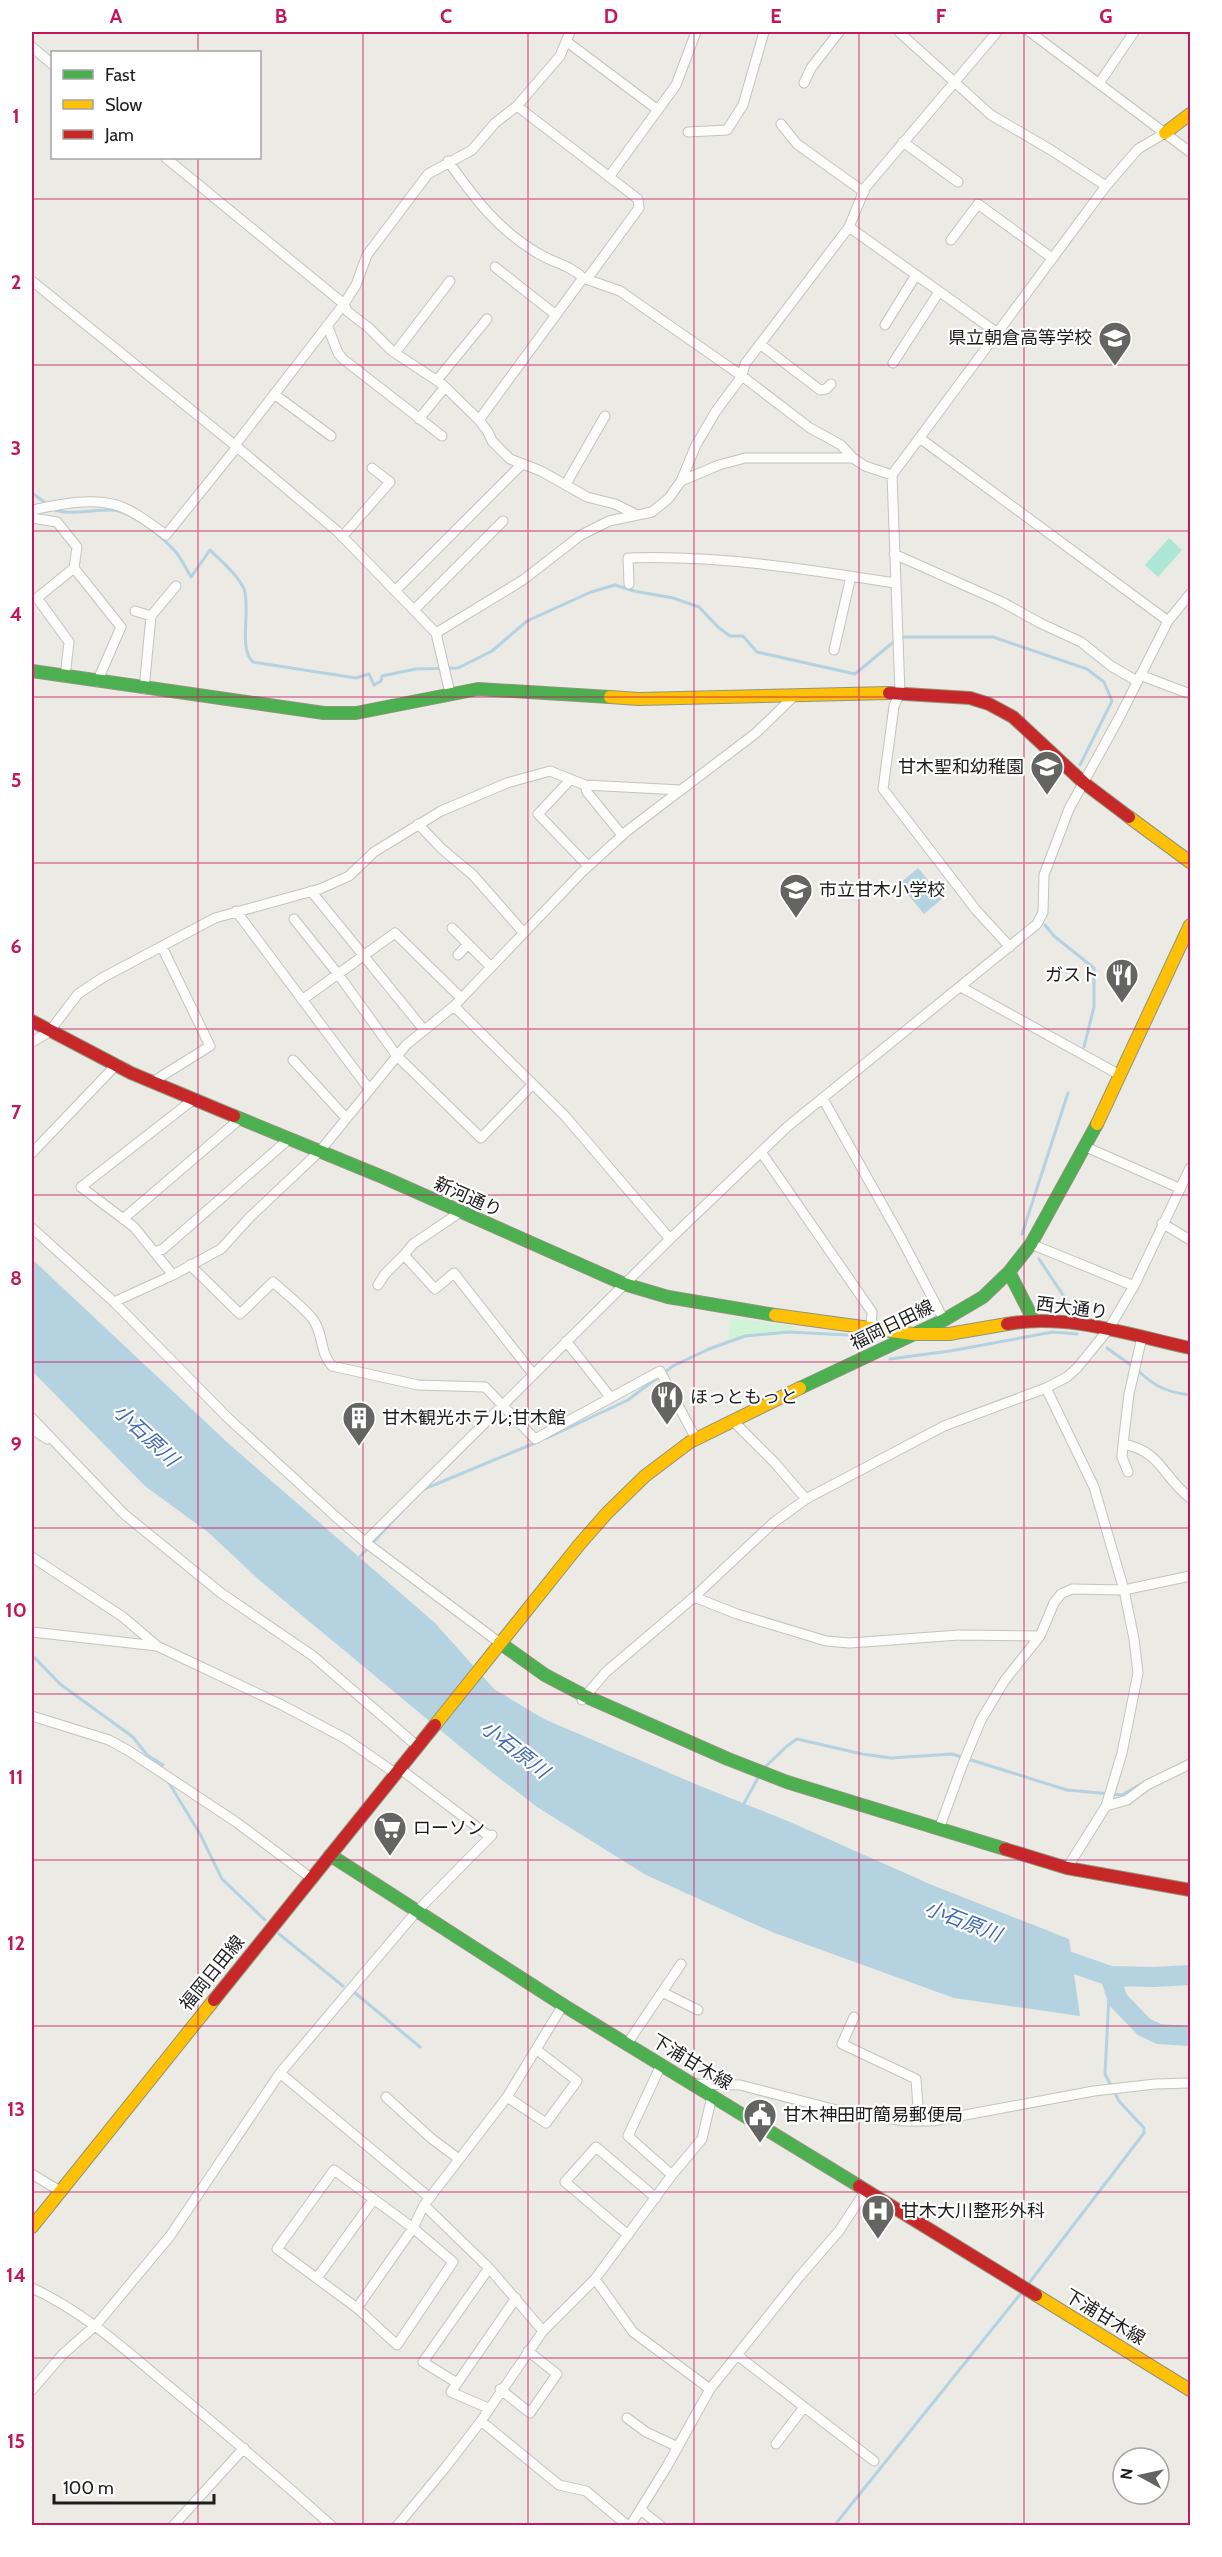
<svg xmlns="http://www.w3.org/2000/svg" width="1222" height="2557" viewBox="0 0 1222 2557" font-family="Cabin,'Noto Sans JP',sans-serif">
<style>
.park{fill:#d0f4d5}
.pitch{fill:#ace7d6}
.water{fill:#b5d2e0}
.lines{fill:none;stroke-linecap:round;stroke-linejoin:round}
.stream{stroke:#b5d2e0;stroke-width:3}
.river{stroke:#b5d2e0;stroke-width:20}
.street-casing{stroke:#c3c3c0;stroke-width:11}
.fast-casing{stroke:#90957c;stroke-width:14}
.slow-casing{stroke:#90957c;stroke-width:14}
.jam-casing{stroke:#90957c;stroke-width:14}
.street{stroke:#fcfcfb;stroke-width:9}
.fast{stroke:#4caf50;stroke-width:12}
.slow{stroke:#ffc107;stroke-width:12}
.jam{stroke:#c62828;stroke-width:12}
.grid{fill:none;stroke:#c2185b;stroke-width:1.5;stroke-opacity:0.55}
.labels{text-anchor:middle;stroke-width:4.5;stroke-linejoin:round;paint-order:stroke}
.poi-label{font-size:18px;fill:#1c1c1c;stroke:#fff;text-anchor:start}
.street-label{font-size:18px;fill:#1c1c1c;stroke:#fff}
.water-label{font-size:20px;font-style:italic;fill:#436ab1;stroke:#fff}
.neatline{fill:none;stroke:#c2185b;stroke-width:2}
.grid-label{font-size:20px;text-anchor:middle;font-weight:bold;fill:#c2185b}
</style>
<rect width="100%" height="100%" fill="#ebeae4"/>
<path class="park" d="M731,1318L792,1326L793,1330L728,1339Z"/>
<path class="pitch" d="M1169,538L1182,550L1158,577L1145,565Z"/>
<path class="water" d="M918,868L943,898L924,914L899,884Z
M32,1259L229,1444L435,1623L494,1689L544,1719L700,1786L790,1822L932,1885L1069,1939L1080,2016L954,1998L772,1932L646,1875L537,1807L480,1763L258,1579L209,1533L145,1486L32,1371Z"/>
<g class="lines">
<path class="stream" d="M32,493L47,504
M52,508C64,517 96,509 112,510C131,511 161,536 174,550C181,557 186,569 191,577L210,550C221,561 238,575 244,589C251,609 238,649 253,662L356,678L369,674L374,685L381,681L382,676L416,669L458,668L492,651L527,621L591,592L615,585L634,591L673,598L699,607L718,627L730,636H743L757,652L855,674L891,644L904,637H993L1087,669L1104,682L1112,701L1080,765
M1045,925L1054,936L1094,968V1007L1084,1047
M1022,1234L1068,1093
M1039,1259L1073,1310
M1107,1348L1132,1366
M890,1359L950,1351L1053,1332L1077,1334
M1137,1370C1156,1387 1166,1392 1190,1395
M547,1438L628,1400L673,1366L709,1349L745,1336L789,1332L847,1335
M422,1490L535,1443
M357,1560L403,1510
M32,1655L60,1684L133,1737L147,1755L163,1765
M762,1770L787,1746L797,1739L862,1754L891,1758L952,1754L1067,1790L1122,1795L1141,1784
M169,1783L200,1834L222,1879L265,1920
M742,1807L759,1776
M279,1934L343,1986
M354,1992L420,2047
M1026,2287L1144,2133V2128L1119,2101L1105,2074L1110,1976
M834,2526L1022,2292"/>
<path class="river" d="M1047,1954L1110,1976L1154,1977L1190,1975
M1110,1976L1118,2000L1144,2027L1159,2034L1190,2036"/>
<g class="street-casing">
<path id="street" d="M899,32L991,115L1051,150L1106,186
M1030,32L1190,152
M566,41L658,110
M32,47L52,64
M1100,82L1134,32
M804,83L811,68L839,32
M517,106L638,199L639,208L587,279
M781,124L797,144L864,192
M688,132L727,130L743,105L764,32
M903,142L958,182
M166,158L344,304L347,311L369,328L392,351L442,384L479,420L488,432L492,441L510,459L541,471L587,497L615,504L635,514
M448,161C475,199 498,230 539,254C554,263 570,265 583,278
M609,177L676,85L696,32
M849,227L996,332
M951,240L978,204L1052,258
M495,267L556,315
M32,281L237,447L337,531L436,633L450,693
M327,325L338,353L343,359L442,436
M885,325L916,275
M760,344L820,390L826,389L831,384
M395,353L450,281
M893,363L939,292
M437,380L487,319
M274,394L331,436
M419,419L445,387
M479,420L583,278L620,291L742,376L810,428L841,445L853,458
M921,439L1168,621
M235,445L344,304L356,285L367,255L428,174L472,150L495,123L517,106L560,56L570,32
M681,481L719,465L745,458H853L865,466L892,475
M566,484L605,416
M32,510C57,505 87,498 112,504C131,508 151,524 166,535L237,447
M32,518L57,522L77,547L74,568L121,627L97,682
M342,537L390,482L372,468
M894,554L1002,602L1040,623L1081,642L1111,666L1137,681
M629,584L628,558C717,555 807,569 895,583
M396,590L522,464
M414,610L503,521
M135,611L151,616
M436,633L523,580L581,535L609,521L652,512L669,498L681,481L696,445L716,411L742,376L745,364L849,227L865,188L997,32
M834,650L851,576
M1140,675L1190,694
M65,677L69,642L37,598L74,568
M144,689L151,616L176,586
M571,779L538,814L588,866
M585,785L587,792L622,835
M418,824L442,849L473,875L523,932
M311,891L424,1030
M236,911L369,1089
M294,919L338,974L397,1056L481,1138L533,1084
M452,928L491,967
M1010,947L976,910L883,789L894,706L900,693L892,475L1106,186L1138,149L1165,133
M458,955L468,944
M961,987L1118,1074
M302,1000L395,933L461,998
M454,1006L565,1116L670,1239
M32,1042L49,1032L78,994L102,978L215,918L320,889L349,876L374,852L441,811L507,783L550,771L585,785L681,790
M293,1060L346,1118
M154,1081L210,1046L162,947
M194,1099L81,1187L134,1227L173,1275L221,1249L250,1217L320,1151L406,1045L454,1006L582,872L627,831L756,733L794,696
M823,1099L901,1238L944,1320
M1086,1147L1179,1188
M761,1152L872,1312L871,1327
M32,1153L116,1065
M459,1213L413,1244L404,1255L435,1289L454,1273L533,1374
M123,1219L241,1118
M1162,1223L1190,1240
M32,1228L114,1302L228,1418L335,1516L365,1542L500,1643
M1031,1244L1134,1286
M155,1252L163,1249L290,1138
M190,1265L240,1314L273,1282C285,1293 301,1305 312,1318C324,1333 319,1352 332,1366L418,1385L485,1387L535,1439L660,1371L696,1439
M378,1285L385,1274L404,1255
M114,1302L173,1275
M566,1341L611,1398
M1046,1388L1094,1487L1124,1590L1134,1639L1138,1673L1122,1753L1106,1806L1067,1868
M32,1418L124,1514L221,1593L313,1656L417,1746
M732,1420L774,1462L806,1499
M32,1429L47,1439
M1123,1444C1161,1451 1162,1476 1190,1498
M1128,1472L1122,1457L1123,1444L1129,1394L1142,1337
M365,1542L670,1239L787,1127L1037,924L1043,912L1044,875L1069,809L1119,718L1168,621L1190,594
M32,1557L123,1617L157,1646L282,1705L346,1739L395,1773
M694,1597L737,1614L826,1641L850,1643L959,1635L1040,1636
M32,1632L157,1646
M582,1700L606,1672L694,1597L773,1523L806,1499L944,1426L1046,1388L1067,1377L1077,1368L1108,1330L1134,1286L1190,1168
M32,1716L109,1740L129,1751L236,1822L311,1878
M399,1768L490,1837
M1106,1806L1127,1800L1147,1785L1190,1764
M939,1829L962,1766L981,1720L1005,1680L1040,1636L1054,1603L1061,1594L1072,1589L1124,1590L1190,1576
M662,1992L698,2010
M854,2017L842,2044L916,2079L919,2121
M627,2044L681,1964
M661,2065L628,2136L672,2175
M280,2073L430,2198
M693,2084L740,2085L848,2113L905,2121H933L1094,2091L1155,2084L1190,2083
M386,2097L432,2139L459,2159
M507,2097L546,2123L577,2081L537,2050
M334,2170L413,2228L453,2262L397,2345L357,2308L277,2249Z
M32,2174L60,2191
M424,2205L489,2268L543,2331
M628,2235L565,2182L596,2147L656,2198
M317,2278L374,2199
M595,2279L633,2332L710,2389
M32,2288C82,2311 122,2347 165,2383C221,2429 277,2477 332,2526
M357,2308L413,2228L424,2205L507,2097L563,2005
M737,2355L874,2461
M457,2383L423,2362L489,2268
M500,2389L530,2413L557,2374L528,2351
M32,2390L63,2354L96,2325L170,2236L280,2073L416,1912L492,1835
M488,2408L451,2392L516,2298
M627,2418L646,2432L678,2447
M481,2421L559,2485L586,2491L628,2526
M776,2444L804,2407
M641,2510L661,2526
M173,2526L244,2448
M397,2526L445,2468L481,2421L543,2331L595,2279L672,2175L702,2139L712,2096
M630,2526L666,2468L710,2389L800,2276L839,2231L866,2190"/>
</g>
<g class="fast-casing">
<path id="fast" d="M32,671L324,713H356L478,689L610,697
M234,1116L385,1178L624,1284L668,1297L775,1315
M1009,1272L1033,1319
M800,1388L944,1320L983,1297L1009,1272L1031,1244L1097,1124
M500,1643L545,1675L585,1696L728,1759L787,1782L1005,1849
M330,1855L563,2005L859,2186"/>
</g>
<g class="slow-casing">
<path id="slow" d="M1165,133L1190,114
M610,697L639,699L889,693
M1129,817L1190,862
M1097,1124L1190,925
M775,1315L913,1334H949L1007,1324
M435,1725L579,1545L607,1513L645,1476L690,1442L800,1388
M32,2227L214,2000
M1036,2295L1190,2390"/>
</g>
<g class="jam-casing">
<path id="jam" d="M889,693L970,698L989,704L1013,717L1084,783L1129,817
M32,1021L131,1073L234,1116
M1007,1324C1068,1313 1130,1335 1190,1348
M1005,1849L1067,1868L1190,1890
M214,2000L435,1725
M859,2186L1036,2295"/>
</g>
<use href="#street" class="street"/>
<use href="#fast" class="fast"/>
<use href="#slow" class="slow"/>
<use href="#jam" class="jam"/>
</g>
<path class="grid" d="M198,32V52M363,32V2526M528,32V2526M694,32V2526M859,32V2526M1024,32V2526M198,158V2526M32,199H1190M32,365H1190M32,531H1190M32,697H1190M32,863H1190M32,1029H1190M32,1195H1190M32,1362H1190M32,1528H1190M32,1694H1190M32,1860H1190M32,2026H1190M32,2192H1190M32,2358H1190"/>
<defs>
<g id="school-pin" transform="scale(1.725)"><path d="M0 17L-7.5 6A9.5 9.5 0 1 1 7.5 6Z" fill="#646462" stroke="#fff"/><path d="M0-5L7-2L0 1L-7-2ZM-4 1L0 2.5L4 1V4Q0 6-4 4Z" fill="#fff"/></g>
<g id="restaurant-pin" transform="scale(1.725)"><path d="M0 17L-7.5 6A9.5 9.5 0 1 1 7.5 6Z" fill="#646462" stroke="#fff"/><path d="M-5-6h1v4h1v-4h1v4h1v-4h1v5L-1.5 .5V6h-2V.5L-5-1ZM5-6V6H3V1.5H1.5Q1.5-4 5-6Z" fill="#fff"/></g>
<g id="building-pin" transform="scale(1.725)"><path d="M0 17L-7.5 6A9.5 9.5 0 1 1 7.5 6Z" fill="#646462" stroke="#fff"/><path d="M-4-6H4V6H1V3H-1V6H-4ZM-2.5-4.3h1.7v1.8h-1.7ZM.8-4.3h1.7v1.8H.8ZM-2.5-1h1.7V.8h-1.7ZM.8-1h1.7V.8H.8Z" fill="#fff"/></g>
<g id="supermarket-pin" transform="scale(1.725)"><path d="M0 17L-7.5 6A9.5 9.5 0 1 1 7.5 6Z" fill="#646462" stroke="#fff"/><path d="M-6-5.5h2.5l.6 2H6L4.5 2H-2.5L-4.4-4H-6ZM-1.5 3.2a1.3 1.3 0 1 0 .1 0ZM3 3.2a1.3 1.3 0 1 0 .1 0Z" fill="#fff"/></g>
<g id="civic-pin" transform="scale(1.725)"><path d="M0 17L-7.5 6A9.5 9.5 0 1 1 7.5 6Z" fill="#646462" stroke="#fff"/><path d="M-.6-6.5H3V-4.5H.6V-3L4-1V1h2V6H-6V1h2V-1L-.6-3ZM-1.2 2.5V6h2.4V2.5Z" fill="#fff"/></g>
<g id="hospital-pin" transform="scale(1.725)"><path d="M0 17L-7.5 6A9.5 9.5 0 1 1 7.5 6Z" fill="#646462" stroke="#fff"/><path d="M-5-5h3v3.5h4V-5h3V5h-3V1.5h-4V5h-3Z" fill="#fff"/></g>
</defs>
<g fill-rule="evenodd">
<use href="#school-pin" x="1115" y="338"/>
<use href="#school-pin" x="1047" y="767"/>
<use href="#school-pin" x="796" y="890"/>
<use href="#restaurant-pin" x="1122" y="975"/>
<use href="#restaurant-pin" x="667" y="1397"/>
<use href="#building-pin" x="359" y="1418"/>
<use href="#supermarket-pin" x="390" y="1828"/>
<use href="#civic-pin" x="760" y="2115"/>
<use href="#hospital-pin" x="878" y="2211"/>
</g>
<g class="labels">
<g class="poi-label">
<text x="1092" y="344" text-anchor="end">県立朝倉高等学校</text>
<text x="1024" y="773" text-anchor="end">甘木聖和幼稚園</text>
<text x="819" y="896">市立甘木小学校</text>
<text x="1099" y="981" text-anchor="end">ガスト</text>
<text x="690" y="1403">ほっともっと</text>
<text x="382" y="1424">甘木観光ホテル;甘木館</text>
<text x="413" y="1834">ローソン</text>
<text x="783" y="2121">甘木神田町簡易郵便局</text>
<text x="901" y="2217">甘木大川整形外科</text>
</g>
<g class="street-label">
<text transform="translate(468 1197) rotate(24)" y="6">新河通り</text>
<text transform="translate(1072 1308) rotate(7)" y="6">西大通り</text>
<text transform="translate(892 1325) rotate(-26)" y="6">福岡日田線</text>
<text transform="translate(212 1973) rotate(-51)" y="6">福岡日田線</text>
<text transform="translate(692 2062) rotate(31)" y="6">下浦甘木線</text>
<text transform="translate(1105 2317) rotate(31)" y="6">下浦甘木線</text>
</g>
<g class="water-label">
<text transform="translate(146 1435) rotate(43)" y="7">小石原川</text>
<text transform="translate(515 1749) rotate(38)" y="7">小石原川</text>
<text transform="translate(963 1921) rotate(21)" y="7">小石原川</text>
</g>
</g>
<rect width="1222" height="2557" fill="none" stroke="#ffffff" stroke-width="66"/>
<rect x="51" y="51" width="210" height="108" fill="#ffffff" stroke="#a4a4a4" stroke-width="1.5"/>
<rect x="63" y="70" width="30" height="9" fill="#4caf50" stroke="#a4a4a4" stroke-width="1.5"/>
<text x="105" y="81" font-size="18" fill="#1c1c1c">Fast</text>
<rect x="63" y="100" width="30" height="9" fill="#ffc107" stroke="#a4a4a4" stroke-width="1.5"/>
<text x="105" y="111" font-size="18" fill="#1c1c1c">Slow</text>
<rect x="63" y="130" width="30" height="9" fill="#c62828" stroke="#a4a4a4" stroke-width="1.5"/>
<text x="105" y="141" font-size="18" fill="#1c1c1c">Jam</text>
<g transform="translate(1141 2476) rotate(278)"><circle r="28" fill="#ffffff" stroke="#a4a4a4" stroke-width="1.5"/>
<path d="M0-4.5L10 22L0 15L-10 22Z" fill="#646462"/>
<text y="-9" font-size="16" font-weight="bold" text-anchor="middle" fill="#1c1c1c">N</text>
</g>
<path d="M54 2494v9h160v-9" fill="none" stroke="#1c1c1c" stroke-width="3"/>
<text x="63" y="2494" font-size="18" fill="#1c1c1c" stroke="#ffffff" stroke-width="4.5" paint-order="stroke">100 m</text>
<rect x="33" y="33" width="1156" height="2491" class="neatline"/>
<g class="grid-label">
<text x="116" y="23">A</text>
<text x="281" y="23">B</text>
<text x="446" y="23">C</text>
<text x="611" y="23">D</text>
<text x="776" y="23">E</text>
<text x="941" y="23">F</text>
<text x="1106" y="23">G</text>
<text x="16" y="123">1</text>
<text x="16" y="289">2</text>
<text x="16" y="455">3</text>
<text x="16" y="621">4</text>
<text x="16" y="787">5</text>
<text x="16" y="953">6</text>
<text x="16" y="1119">7</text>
<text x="16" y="1285">8</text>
<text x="16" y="1451">9</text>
<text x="16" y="1617">10</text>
<text x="16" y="1784">11</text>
<text x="16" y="1950">12</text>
<text x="16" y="2116">13</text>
<text x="16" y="2282">14</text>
<text x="16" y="2448">15</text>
</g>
</svg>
